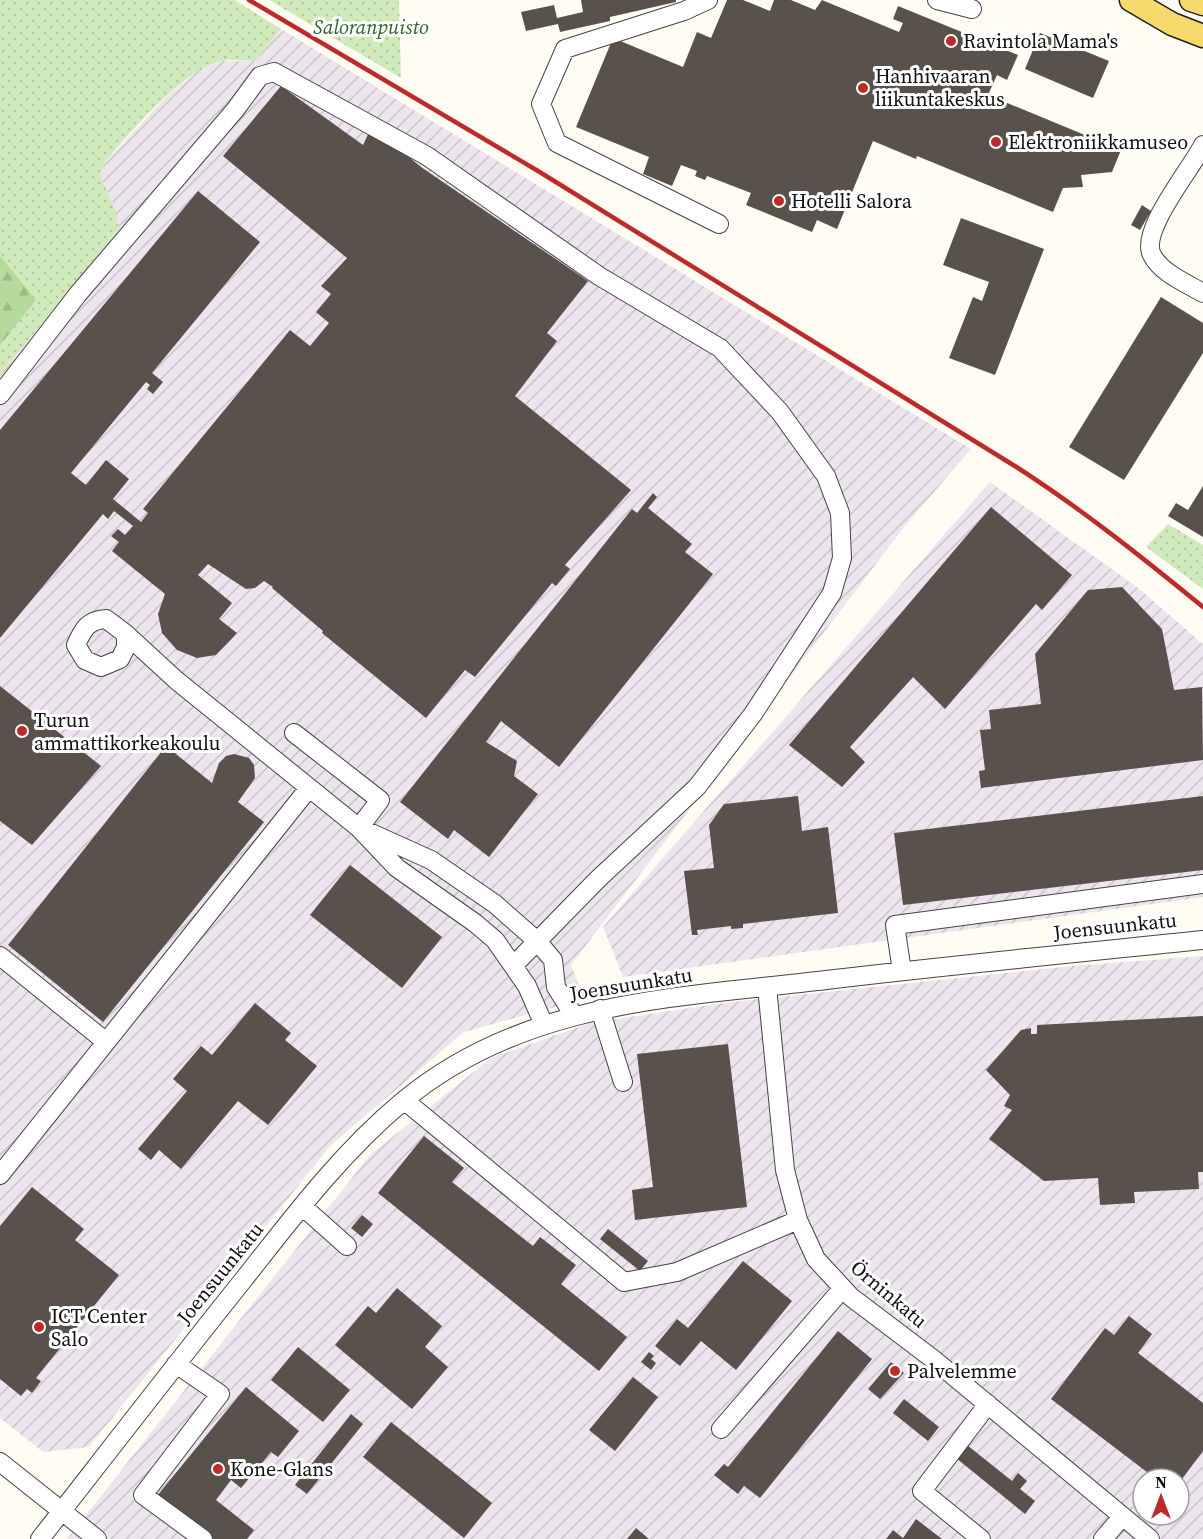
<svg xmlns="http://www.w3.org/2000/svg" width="1203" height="1539" viewBox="0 0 1203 1539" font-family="'Source Serif 4',serif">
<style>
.industrial{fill:url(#industrial-furrows);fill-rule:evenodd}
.green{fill:url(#green-dots)}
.forest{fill:url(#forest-firs)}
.building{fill:#59524c}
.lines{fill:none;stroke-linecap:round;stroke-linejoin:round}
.minor-casing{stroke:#434343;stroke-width:20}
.major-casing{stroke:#212121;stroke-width:25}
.minor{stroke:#fff;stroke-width:18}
.major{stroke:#f6db6c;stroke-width:22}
.rail{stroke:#bf2a29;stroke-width:4.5}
.poi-dot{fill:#bf2a29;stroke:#fff;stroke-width:2}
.labels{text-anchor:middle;stroke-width:6;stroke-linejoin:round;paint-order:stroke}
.park-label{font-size:20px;font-style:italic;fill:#2b6820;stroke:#fff}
.poi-label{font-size:20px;fill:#101010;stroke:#fff;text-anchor:start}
.street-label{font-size:20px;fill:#101010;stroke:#fff}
</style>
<defs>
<pattern id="industrial-furrows" width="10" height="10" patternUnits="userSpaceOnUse" patternTransform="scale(1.5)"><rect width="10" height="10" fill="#ede5ee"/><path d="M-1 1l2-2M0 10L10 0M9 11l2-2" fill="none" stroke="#cac3cb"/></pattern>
<pattern id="green-dots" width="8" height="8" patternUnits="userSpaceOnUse" patternTransform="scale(1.5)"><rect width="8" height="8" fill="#d1eabc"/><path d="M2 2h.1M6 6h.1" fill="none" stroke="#b2c8a1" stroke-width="1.8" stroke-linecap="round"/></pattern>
<pattern id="forest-firs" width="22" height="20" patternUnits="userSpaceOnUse" patternTransform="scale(1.5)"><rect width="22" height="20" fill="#b5da9c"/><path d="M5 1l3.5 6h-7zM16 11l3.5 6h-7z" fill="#9bba85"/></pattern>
</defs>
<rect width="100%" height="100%" fill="#fffdf3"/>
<path class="industrial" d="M281,29L971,449L904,527L571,965L584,999L464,1032L331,1145L89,1447L43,1452L0,1418V375L118,230L117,213L100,175L105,162L168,95L202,68L223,61H255Z
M990,482L1137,587L1203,644V897L623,977L603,927Z
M1203,956V1539H67L370,1155L491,1058L590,1023L730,1002L1072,966ZM1143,1479H1179V1515H1143Z"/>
<path class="green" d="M0,0H235L281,29L255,61C245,61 233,59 223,61C184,68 130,133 105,162L100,175L117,213L118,230L0,375Z
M269,0H399L401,78Z
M1168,524L1203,545V589L1146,547Z"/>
<path class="forest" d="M0,256L36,300L0,345Z"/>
<path class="building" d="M581,0H676V2L610,17V21L560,32L558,24L526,31L521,12L554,5L557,18L583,12Z
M727,0H743L770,11L774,0H791L815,10L822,0L899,32L903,23L893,19L898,6L1018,55L1007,80L997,75L988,95L1121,150L1112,172L1081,175L1083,187L1063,188L1053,212L917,156L916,159L873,141L837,229L817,220L812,232L746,205L751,193L707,176L705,180L695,176L697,171L681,165L672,186L643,174L649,157L576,127L613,38L683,67L697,32L711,38Z
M1040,33L1109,61L1093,98L1025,69Z
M281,86L363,145L372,126L421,167L588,281L547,333L557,341L515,396L631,490L565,565L570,569L556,586L552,583L475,677L465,670L426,718L322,633L323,631L272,588L273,587L264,581L255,588L246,589L208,564L198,575L232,603L219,619L237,633L216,655L197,658L177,650L162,633L158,614L165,594L112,551L119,542L111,536L118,529L125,535L133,526L114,511L108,519L103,514L0,638V430L198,191L260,242L152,373L163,382L153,394L147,389L150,385L146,382L71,473L86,485L106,460L129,479L113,499L141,522L148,513L143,509L290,330L310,346L329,323L316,312L331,294L321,286L347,258L223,156Z
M1142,205L1151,211L1140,230L1131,225Z
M961,218L1044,249L995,375L949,358L973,297L982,301L989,282L943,265Z
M1161,297L1203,323V353L1124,480L1069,447Z
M1203,486V537L1168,516L1176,503L1188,510Z
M653,493L657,497L648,508L692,544L685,552L713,574L559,767L501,721L486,742L517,761L514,776L538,794L489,857L454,830L448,839L400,802L632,509L637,513Z
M991,507L1072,575L1042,610L1036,604L945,709L913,677L850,747L865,762L842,787L789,745Z
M1122,587L1162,629L1174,690L1202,687L1203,760L981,788L979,771L985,770L980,730L991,729L989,710L1041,704L1035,654L1088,590Z
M0,686L101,766L32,845L0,821Z
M166,746L212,783L219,763L226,756L234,754L249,758L254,765L255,778L238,802L264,822L103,1022L8,945Z
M798,796L802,831L828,827L838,913L743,924V928L731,929V926L697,930L698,935H692L684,871L714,868L709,825L724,804Z
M1203,796V870L903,905L894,833Z
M350,865L442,937L402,988L310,915Z
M255,1003L291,1033L285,1040L317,1066L268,1125L238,1101L181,1169L159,1150L151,1160L138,1149L187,1091L173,1079L201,1046L212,1055Z
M1203,1016V1172H1198L1199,1189L1134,1192L1135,1203L1100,1205L1098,1178L1044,1181L989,1139L1012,1110L1004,1106L1010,1095L986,1070L1021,1030L1031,1028V1034H1037V1025Z
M728,1044L747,1207L635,1220L632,1190L653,1187L637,1054Z
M424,1136L464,1168L452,1182L533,1246L540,1237L576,1265L561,1284L627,1337L599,1371L378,1193Z
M32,1187L84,1229L75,1240L119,1275L36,1378L41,1381L32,1393L27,1389L21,1396L0,1379V1226Z
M362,1215L373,1224L362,1237L351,1228Z
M608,1229L648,1261L640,1271L600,1239Z
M743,1261L792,1301L736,1370L701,1341L680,1366L655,1346L677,1319L688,1328Z
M397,1288L442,1326L425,1347L448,1367L412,1409L335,1345L368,1306L376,1313Z
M1129,1316L1152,1334L1138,1353L1203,1403V1451L1179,1483V1479H1156L1051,1399L1105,1328L1114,1335Z
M838,1331L872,1359L760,1498L744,1486L738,1494L714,1475L724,1464L728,1467Z
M298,1347L350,1390L323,1422L271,1380Z
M649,1352L654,1356L651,1359L656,1363L651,1370L641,1362Z
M891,1362L904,1373L880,1399L868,1389Z
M633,1377L658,1397L615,1451L589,1430Z
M246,1387L299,1431L278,1457L271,1452L241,1488L231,1480L216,1500L254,1530L247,1539H210L157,1496Z
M904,1399L939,1427L928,1441L893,1413Z
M351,1414L363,1424L307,1494L295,1485Z
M391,1422L492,1503L464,1538L363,1457Z
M967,1445L1012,1481L1018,1473L1027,1481L1020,1489L1035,1501L1025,1514L956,1458Z
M916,1519L942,1539H886L893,1530L903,1538Z
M636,1528L649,1539H627Z"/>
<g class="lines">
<g class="minor-casing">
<path id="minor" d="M708,0L684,11L565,49L541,104L557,143L719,224
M937,0L972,9
M1203,145C1192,168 1139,231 1152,255C1161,273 1186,283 1203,293
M0,395L78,294L235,110L260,76L274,72L427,156L599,276L720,348L780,412L826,476L840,513L842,558L832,593L753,714L697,787L598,879L513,966
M106,619L126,634V647L120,659L101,667L85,660L76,645C83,629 88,620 106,619Z
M126,634L176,680L359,828L397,868L475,923L495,940L527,986L544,1025
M294,733L380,800L359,828
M369,832L431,860L495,904L537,941L553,960L556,987L573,1014
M0,956L105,1041
M902,971L895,925L1203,884
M767,987L785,1170L798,1220L816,1259L851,1297L933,1359L1150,1539
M600,1009L623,1082
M404,1100L624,1282L677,1272L798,1220
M0,1175L309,788
M302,1206L347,1246
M176,1364L220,1394L143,1495L203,1539
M721,1429L843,1288
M0,1462L97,1539
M40,1539C108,1452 175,1365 244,1279C293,1217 341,1153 402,1102C524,1000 676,998 826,980C952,965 1077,953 1203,940
M981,1539L922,1491L988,1404
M1103,1539L1122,1517"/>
</g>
<g class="major-casing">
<path id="major" d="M1131,0L1172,24L1203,36
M1191,0L1203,4"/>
</g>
<use href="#minor" class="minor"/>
<use href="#major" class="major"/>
<path class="rail" d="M249,0L538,171L1018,468C1083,510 1143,558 1203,607"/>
</g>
<g class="poi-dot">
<circle cx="951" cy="41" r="6"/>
<circle cx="863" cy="88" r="6"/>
<circle cx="996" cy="142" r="6"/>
<circle cx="779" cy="201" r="6"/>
<circle cx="22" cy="731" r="6"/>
<circle cx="39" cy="1327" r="6"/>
<circle cx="895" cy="1371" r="6"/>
<circle cx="218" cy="1469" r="6"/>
</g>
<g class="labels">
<g class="park-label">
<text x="371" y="34">Saloranpuisto</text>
</g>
<g class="poi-label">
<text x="963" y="48">Ravintola Mama's</text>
<text x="875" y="83">Hanhivaaran<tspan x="875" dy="23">liikuntakeskus</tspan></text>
<text x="1008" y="149">Elektroniikkamuseo</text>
<text x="791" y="208">Hotelli Salora</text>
<text x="34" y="727">Turun<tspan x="34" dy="23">ammattikorkeakoulu</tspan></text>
<text x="51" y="1323">ICT Center<tspan x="51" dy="23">Salo</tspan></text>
<text x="907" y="1378">Palvelemme</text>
<text x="230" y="1476">Kone-Glans</text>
</g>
<g class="street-label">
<text transform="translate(1115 926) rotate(-6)" y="7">Joensuunkatu</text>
<text transform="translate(631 984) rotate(-9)" y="7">Joensuunkatu</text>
<text transform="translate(220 1273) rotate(-51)" y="7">Joensuunkatu</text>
<text transform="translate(889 1294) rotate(40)" y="7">Örninkatu</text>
</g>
</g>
<g transform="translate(1161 1497)"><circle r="28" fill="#ffffff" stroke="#9f9f9f" stroke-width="1.5"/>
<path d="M0-4.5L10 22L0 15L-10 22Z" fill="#bf2a29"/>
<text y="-9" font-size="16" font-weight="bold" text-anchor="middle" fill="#101010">N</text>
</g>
</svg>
